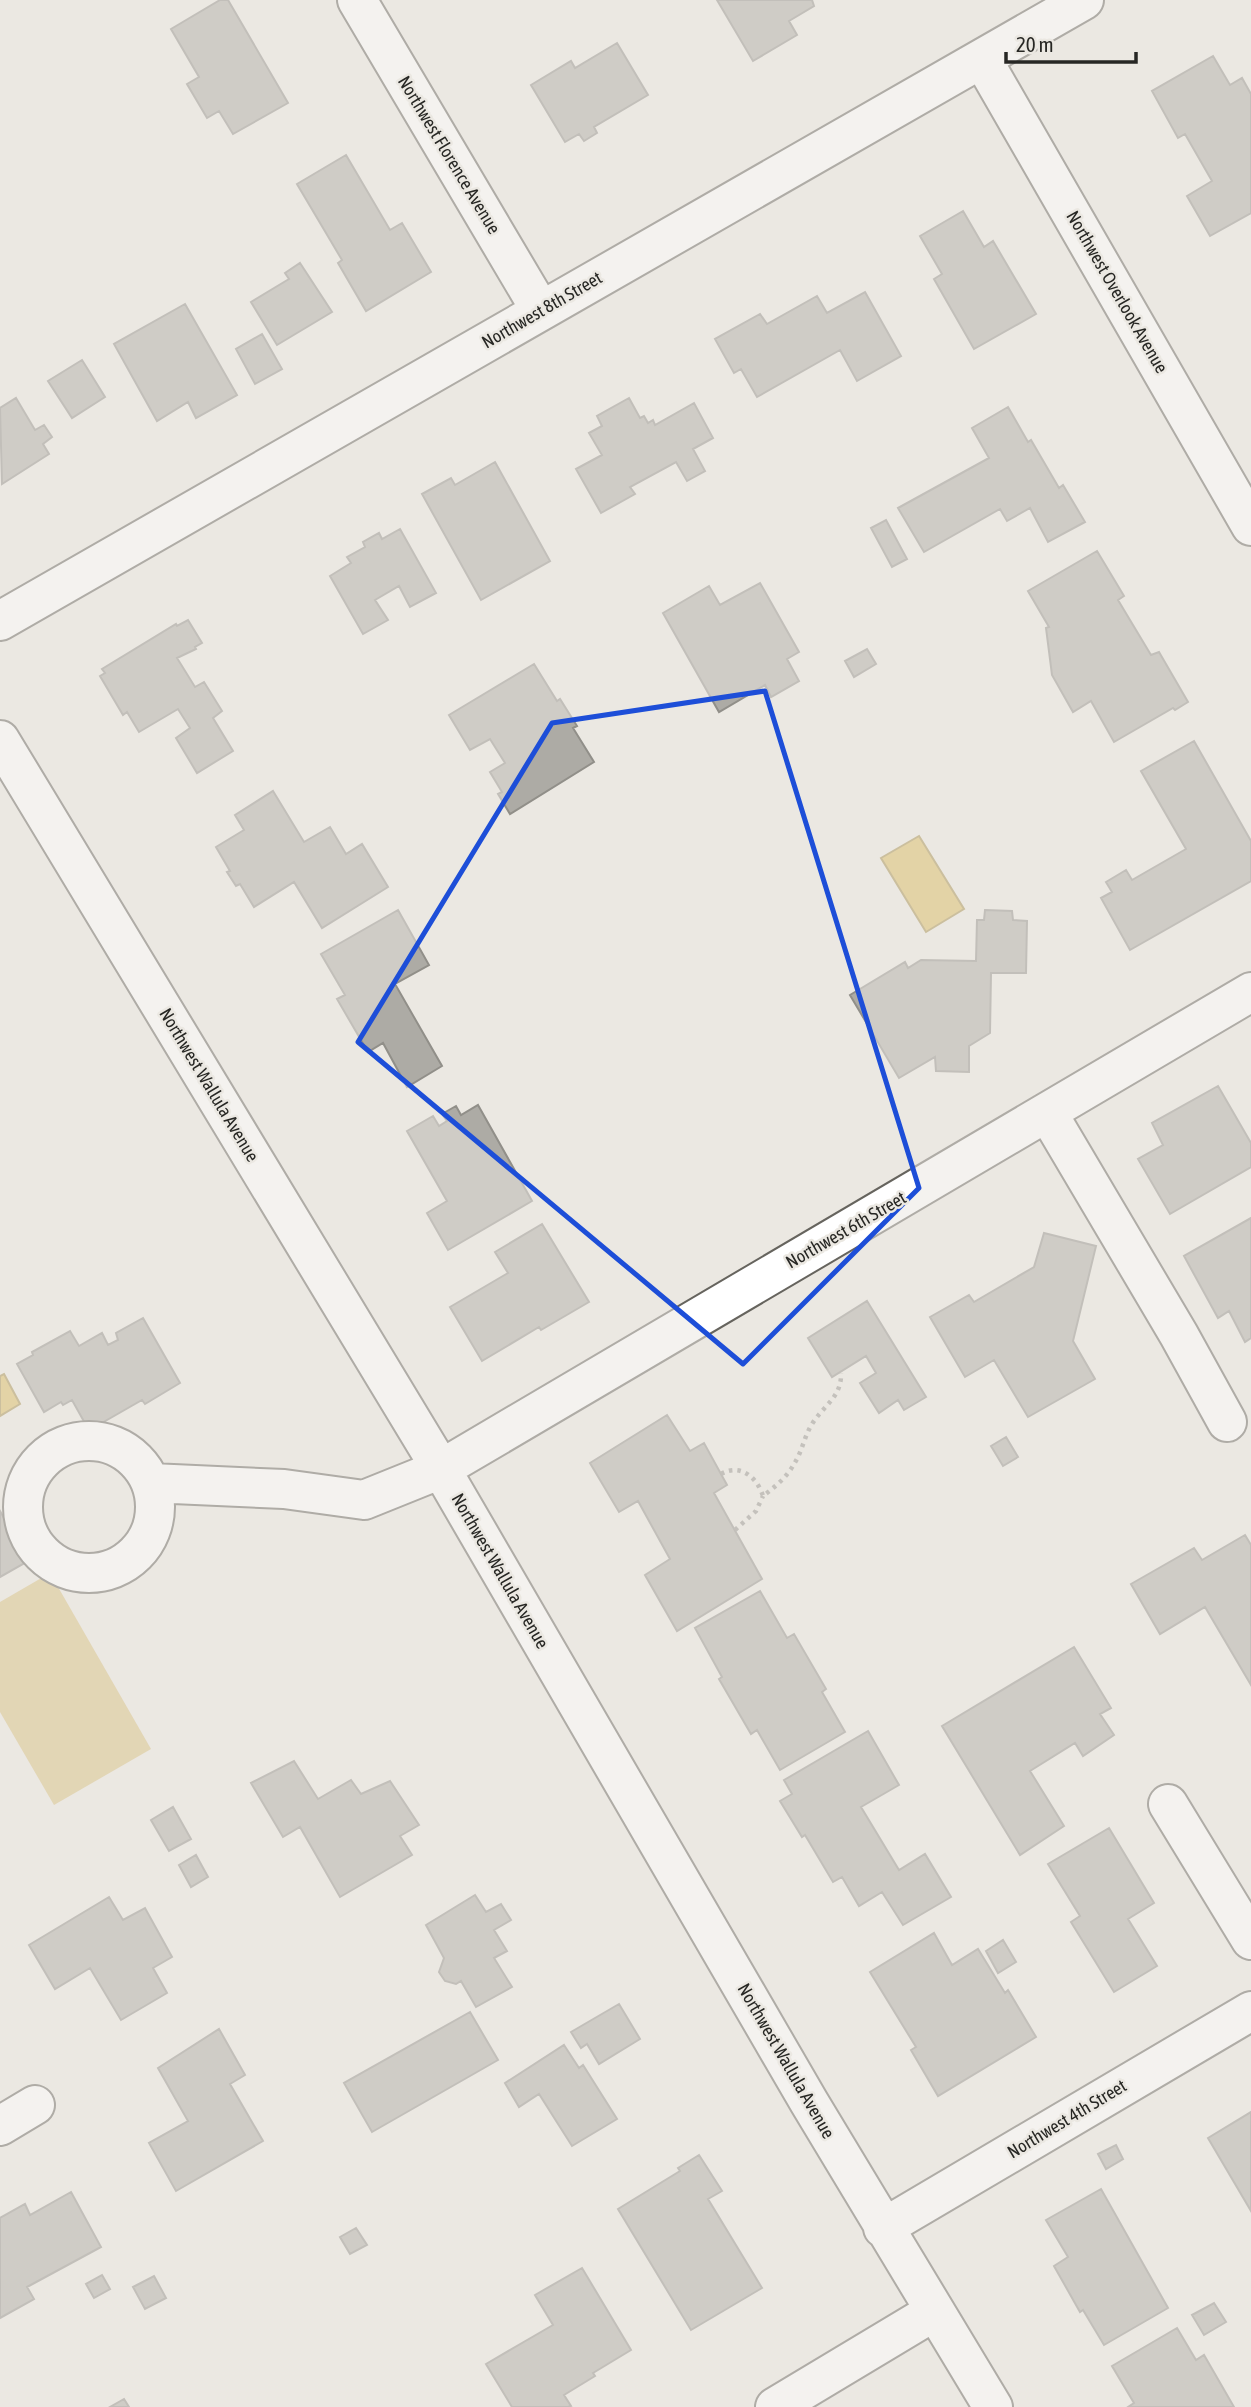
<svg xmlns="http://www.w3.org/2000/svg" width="1251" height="2407" viewBox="0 0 1251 2407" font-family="'Asap Condensed',sans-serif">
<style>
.green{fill:#d7c07f}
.water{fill:#daba5d;stroke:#a48e4c;stroke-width:2}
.building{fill:#adaba5;stroke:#918f89;stroke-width:2}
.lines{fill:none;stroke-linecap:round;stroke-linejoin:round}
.minor-casing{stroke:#66645e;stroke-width:42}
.path{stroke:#94938e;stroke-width:4.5;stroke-dasharray:3.5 5;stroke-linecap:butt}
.minor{stroke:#fff;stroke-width:38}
.marked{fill:none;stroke:#1d4ed8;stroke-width:5;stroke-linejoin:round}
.labels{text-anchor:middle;stroke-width:5;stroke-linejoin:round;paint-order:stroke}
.street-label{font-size:18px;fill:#272724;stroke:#ebe8e2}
</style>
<rect width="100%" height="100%" fill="#ebe8e2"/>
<path class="green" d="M50,1573L151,1749L54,1805L0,1712V1602Z"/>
<path class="water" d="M919,836L964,909L926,932L881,858Z
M4,1374L20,1404L0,1416V1376Z"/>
<path class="building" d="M220,0H228L288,103L233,134L219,111L207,118L187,84L199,77L171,29Z
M717,0H812L814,6L789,21L797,35L753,61Z
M617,43L648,95L594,127L597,133L584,141L579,134L565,142L531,85L571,61L575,68Z
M1213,56L1230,85L1242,78L1251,94V213L1210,236L1187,196L1212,181L1185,134L1178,138L1152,91Z
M346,155L390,230L402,223L431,272L366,311L338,263L342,260L297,184Z
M963,211L984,247L993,241L1036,314L974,349L934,279L942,274L920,236Z
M300,263L332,312L277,345L251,302L289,279L285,273Z
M865,292L901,356L857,381L840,350L757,397L741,369L734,373L715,339L760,314L767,324L817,296L827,313Z
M185,304L237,395L196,418L188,402L157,421L114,344Z
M262,334L282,369L255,384L236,349Z
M82,360L105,397L72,418L48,381Z
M16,398L35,430L44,425L52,437L43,444L49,454L2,484L0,408Z
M629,398L640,418L644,416L648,423L653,420L655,425L694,403L713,438L693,449L705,471L687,481L676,462L630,487L635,494L601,513L576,469L602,455L589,433L602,426L597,416Z
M1008,407L1028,442L1031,440L1059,488L1063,485L1085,522L1048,542L1030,508L1007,521L1000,509L924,552L898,508L989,458L972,428Z
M495,462L550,561L481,600L422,494L451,478L455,485Z
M886,520L907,559L892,567L871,528Z
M400,529L436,593L410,607L399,586L375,600L388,620L363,634L330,576L351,563L347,557L365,547L363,542L379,533L382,539Z
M1097,551L1124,596L1118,600L1151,655L1159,652L1188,702L1175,710L1173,708L1114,742L1091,701L1073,712L1052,675L1046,628L1049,627L1028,591Z
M760,583L799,652L787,659L799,681L771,697L765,685L719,712L663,613L709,586L720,605Z
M188,620L202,643L195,647L196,649L177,658L195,687L204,682L222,711L213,718L233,751L197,773L176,738L190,728L178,709L139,732L127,712L123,715L100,676L105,673L102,669L176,624L177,626Z
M867,649L876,664L854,677L845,661Z
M534,664L557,701L560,699L577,726L573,728L594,762L510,814L498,794L502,792L490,772L505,763L490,739L470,750L449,715Z
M1194,741L1251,841V881L1130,950L1101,898L1112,892L1106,882L1126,870L1132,880L1186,849L1141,771Z
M273,791L304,842L330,827L346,854L362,844L388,887L322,928L294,882L254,907L240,884L236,886L227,872L230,871L216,847L244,830L235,815Z
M398,910L429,965L395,984L442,1066L407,1087L383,1043L368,1052L337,999L345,995L321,954Z
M985,910L1012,911L1013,920L1027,921L1026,973H991L990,1033L969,1046V1072L936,1071L935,1057L899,1078L850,995L905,962L908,968L921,960L976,961L977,920H984Z
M1218,1086L1251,1143V1167L1170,1214L1138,1159L1163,1145L1152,1123Z
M478,1105L532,1201L448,1250L427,1213L447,1201L407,1131L433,1116L439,1126L447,1121L442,1114L456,1106L461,1115Z
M1251,1218V1338L1245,1342L1229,1311L1218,1318L1184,1256Z
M542,1224L589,1302L541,1330L539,1327L482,1361L450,1307L508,1273L495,1252Z
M1044,1233L1096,1246L1073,1341L1095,1379L1028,1417L994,1360L965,1377L930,1317L969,1295L974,1302L1034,1267Z
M867,1301L926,1397L904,1410L898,1400L879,1413L860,1383L876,1373L866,1356L832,1377L808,1338Z
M143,1318L180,1383L145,1404L142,1400L93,1428L89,1423L86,1425L72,1400L63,1405L61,1402L44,1412L17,1364L33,1355L32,1352L70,1331L79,1346L102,1333L108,1345L118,1340L116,1333Z
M667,1415L690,1451L704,1443L727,1485L714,1493L762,1579L677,1631L645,1575L670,1559L638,1501L619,1512L590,1463Z
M1006,1437L1018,1457L1003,1466L991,1446Z
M0,1511L28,1561L0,1577Z
M1245,1535L1251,1545V1685L1205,1607L1160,1634L1131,1584L1194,1548L1202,1560Z
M760,1591L787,1638L794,1634L826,1689L822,1692L845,1732L780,1770L757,1730L751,1734L719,1679L722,1677L695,1628Z
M1074,1647L1111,1708L1100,1714L1114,1735L1083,1756L1075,1743L1030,1771L1064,1826L1020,1855L942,1726Z
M868,1731L899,1785L861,1807L899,1870L925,1854L951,1897L903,1925L882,1892L859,1906L842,1877L833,1882L805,1835L802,1837L780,1801L792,1794L784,1780Z
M294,1761L318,1799L351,1780L361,1794L390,1781L419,1825L400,1836L412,1855L340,1897L300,1827L283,1837L251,1783Z
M173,1807L191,1839L169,1851L151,1820Z
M1109,1828L1154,1903L1128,1919L1157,1966L1114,1992L1071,1922L1080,1916L1048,1864Z
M196,1855L208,1877L191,1887L179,1865Z
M475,1895L486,1912L501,1904L511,1920L494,1930L507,1951L494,1958L512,1987L476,2007L461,1981L456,1984L445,1981L439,1972L444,1958L426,1925Z
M109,1897L123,1920L145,1908L172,1957L153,1968L167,1993L121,2020L90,1968L55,1989L29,1945Z
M934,1933L952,1965L978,1949L1005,1993L1008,1990L1036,2037L938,2096L911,2050L916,2047L870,1972Z
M1003,1940L1016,1962L998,1973L986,1951Z
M619,2004L640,2039L599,2064L587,2044L581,2048L571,2032Z
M470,2012L498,2060L372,2132L344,2083Z
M219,2029L245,2075L230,2084L263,2141L176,2191L149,2143L188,2121L158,2068Z
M564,2045L579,2068L583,2065L617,2119L572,2146L539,2094L519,2107L505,2083Z
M1251,2112V2211L1208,2138Z
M1116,2145L1123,2159L1106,2169L1098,2154Z
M699,2155L722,2191L708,2199L762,2288L691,2330L618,2209L680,2171L678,2168Z
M1101,2189L1168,2308L1104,2345L1083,2310L1080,2312L1054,2266L1068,2257L1046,2220Z
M71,2192L101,2247L27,2287L34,2299L0,2318V2218L25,2204L30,2215Z
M356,2228L367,2245L350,2254L340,2237Z
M582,2268L631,2350L593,2373L595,2376L564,2395L571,2406L568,2407H512L486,2364L553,2325L535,2295Z
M102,2275L110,2289L94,2298L86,2284Z
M154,2276L166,2298L145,2309L133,2287Z
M1214,2303L1226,2322L1204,2335L1192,2315Z
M1177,2328L1196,2360L1204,2355L1234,2407H1128L1134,2403L1112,2366Z
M124,2399L129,2407H110Z"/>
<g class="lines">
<g class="minor-casing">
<path id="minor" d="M357,0L541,311
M982,59L1251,526
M0,621L1084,0
M0,740L441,1469L809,2102L993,2407
M1047,1112L1179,1335L1227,1422
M23 1507a66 66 0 1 1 132 0a66 66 0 1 1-132 0Z
M151,1483L284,1489L364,1500L441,1469L1251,992
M1168,1804L1251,1940
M0,2126L35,2105
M883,2228L1251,2011
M775,2407L935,2311"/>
</g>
<path class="path" d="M721,1474C740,1463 757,1477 763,1496C775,1487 787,1477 794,1464C802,1452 804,1437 812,1424C823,1406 842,1397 841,1373
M735,1530L756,1511L763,1496"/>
<use href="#minor" class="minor"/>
</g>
<path d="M0 0H1251V2407H0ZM765,691L919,1188L743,1364L358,1042L552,723Z" fill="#ebe8e2" fill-opacity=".55" fill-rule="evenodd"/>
<path class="marked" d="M765,691L919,1188L743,1364L358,1042L552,723Z"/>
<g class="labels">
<g class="street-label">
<text transform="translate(449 155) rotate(59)" y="6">Northwest Florence Avenue</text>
<text transform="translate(1117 292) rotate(60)" y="6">Northwest Overlook Avenue</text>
<text transform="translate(542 310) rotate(-30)" y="6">Northwest 8th Street</text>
<text transform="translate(209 1085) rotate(59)" y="6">Northwest Wallula Avenue</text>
<text transform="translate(846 1230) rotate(-30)" y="6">Northwest 6th Street</text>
<text transform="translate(500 1571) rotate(60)" y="6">Northwest Wallula Avenue</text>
<text transform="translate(786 2061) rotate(60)" y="6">Northwest Wallula Avenue</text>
<text transform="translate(1067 2119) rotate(-31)" y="6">Northwest 4th Street</text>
</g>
</g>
<path d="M1006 52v10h130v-10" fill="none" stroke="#272724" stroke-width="3.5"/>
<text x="1016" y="52" font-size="21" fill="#272724" stroke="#ebe8e2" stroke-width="5" paint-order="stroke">20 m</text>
</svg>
